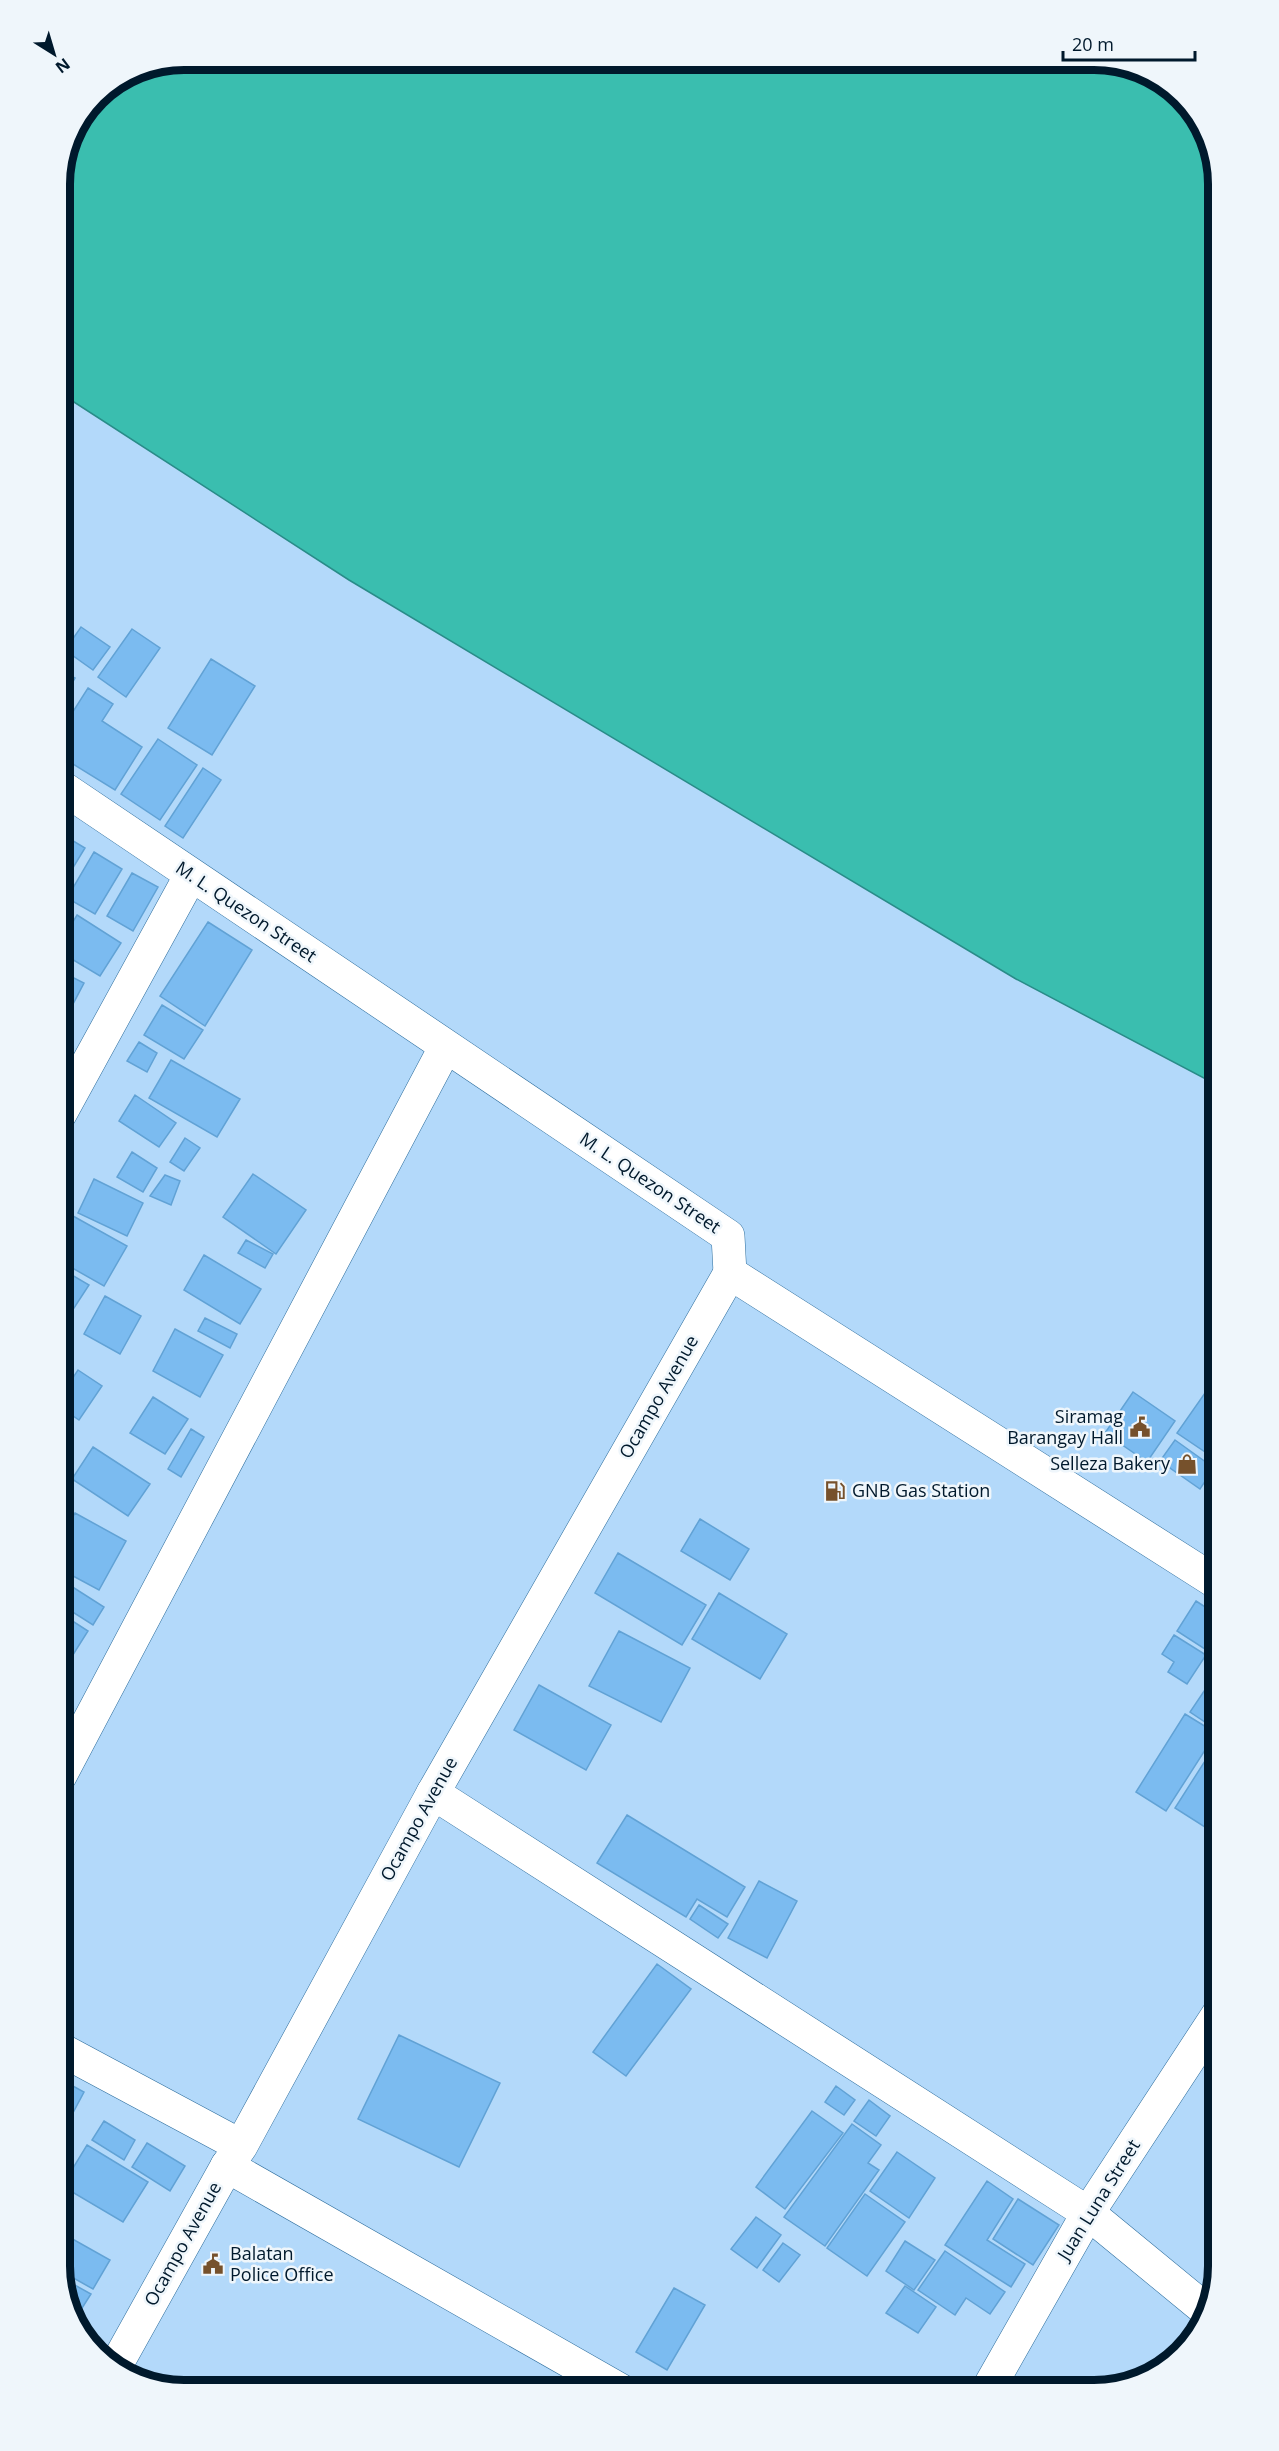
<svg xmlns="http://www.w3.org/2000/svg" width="1279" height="2451" viewBox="0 0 1279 2451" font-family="'Open Sans',sans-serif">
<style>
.built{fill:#a1cbee}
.water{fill:#3abeaf;stroke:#298c88;stroke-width:1.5}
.building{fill:#7bbbf0;stroke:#61a2d5;stroke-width:1.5}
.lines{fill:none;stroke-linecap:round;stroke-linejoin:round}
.street-casing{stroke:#2b6c9c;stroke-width:34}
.secondary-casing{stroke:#2b6c9c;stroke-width:34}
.street{stroke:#fff;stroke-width:33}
.secondary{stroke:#fff;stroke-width:33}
.labels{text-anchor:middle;stroke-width:5;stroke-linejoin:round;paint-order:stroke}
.street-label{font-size:18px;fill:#00192c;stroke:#eff6fb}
.poi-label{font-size:18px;fill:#00192c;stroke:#eff6fb;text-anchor:end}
.rim{fill:none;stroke:#00192c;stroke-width:8}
</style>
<rect width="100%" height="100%" fill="#b3d9fa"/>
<path class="built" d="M1219,1484V1516L1204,1504Z"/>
<path class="water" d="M184,60H1103L1170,85L1210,137L1219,184V1086L1016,979L349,580L60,393V177L70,136L97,96L137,69Z"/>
<path class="building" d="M81,627L110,647L93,670L65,650Z
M132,629L160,648L126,697L98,677Z
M211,659L255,686L212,755L168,728Z
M60,670L75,678L64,697L60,695Z
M88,688L113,704L102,721L142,747L115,790L60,756V732Z
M158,739L197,765L160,820L121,794Z
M203,768L221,780L183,838L165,826Z
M60,833L85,848L60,889Z
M94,852L122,869L95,914L67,898Z
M132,873L158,887L133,931L107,916Z
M77,915L121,943L100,976L60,952V943Z
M208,922L252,950L205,1026L160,996Z
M60,971L84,983L61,1027H60Z
M162,1005L203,1030L184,1059L144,1035Z
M139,1042L157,1053L147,1072L127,1061Z
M171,1060L240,1099L217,1137L149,1098Z
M135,1095L176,1123L159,1147L119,1121Z
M185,1138L200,1148L184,1171L170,1162Z
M132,1152L157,1168L143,1192L117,1177Z
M253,1174L306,1210L276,1254L223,1217Z
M165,1175L180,1181L171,1205L150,1196Z
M94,1179L143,1203L127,1236L78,1213Z
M73,1216L127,1246L104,1286L60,1261V1239Z
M246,1240L273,1254L265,1268L238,1253Z
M204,1255L261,1289L240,1324L184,1290Z
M60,1268L89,1285L74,1308L60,1300Z
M105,1296L141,1316L120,1354L84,1334Z
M205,1318L237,1334L230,1348L198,1331Z
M60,1322L66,1325L60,1335Z
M175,1329L223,1355L200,1397L153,1371Z
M78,1370L102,1386L79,1420L60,1407V1397Z
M1133,1392L1175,1421L1147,1462L1105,1433Z
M1205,1393L1219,1402V1457L1217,1460L1177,1433Z
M153,1397L188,1419L165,1454L130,1433Z
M60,1419L72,1425L61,1446L60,1445Z
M191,1429L204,1437L181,1477L168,1469Z
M1175,1440L1214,1468L1200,1489L1160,1461Z
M93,1447L150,1484L128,1516L72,1479Z
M75,1513L126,1541L99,1590L60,1569V1540Z
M700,1519L749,1549L730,1580L681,1551Z
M618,1553L706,1605L682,1645L595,1593Z
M60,1579L104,1607L93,1625L60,1604Z
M719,1593L787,1634L760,1679L692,1639Z
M1196,1601L1219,1616V1642L1211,1653L1177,1631Z
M60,1613L88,1631L71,1658L60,1651Z
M619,1631L690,1668L661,1722L589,1686Z
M1174,1635L1206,1655L1187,1684L1168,1672L1174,1662L1162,1654Z
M1219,1669V1728L1217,1730L1190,1712Z
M539,1685L611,1725L586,1770L514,1730Z
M1185,1714L1216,1733L1166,1811L1136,1792Z
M1219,1739V1812L1208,1829L1175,1808Z
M627,1815L745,1887L727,1917L697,1899L686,1917L597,1863Z
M759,1881L797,1901L767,1958L728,1938Z
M699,1905L728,1924L718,1938L690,1919Z
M657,1964L691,1989L626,2076L593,2052Z
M399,2035L500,2083L459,2167L358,2119Z
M60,2079L84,2092L67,2124L60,2121Z
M836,2086L855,2100L844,2115L825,2102Z
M869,2100L890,2116L876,2136L854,2121Z
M812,2111L843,2133L785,2209L756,2187Z
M104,2121L135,2140L124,2160L92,2140Z
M852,2124L881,2145L868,2163L879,2170L825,2246L784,2217Z
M60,2137L68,2141L60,2154Z
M147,2143L185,2166L170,2191L132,2167Z
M87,2145L148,2182L123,2222L62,2186Z
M897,2152L935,2178L909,2218L870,2191Z
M60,2169L67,2173L61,2183L60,2182Z
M987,2181L1013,2199L987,2240L1025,2264L1011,2287L945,2245Z
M865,2194L905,2222L867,2276L827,2248Z
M1018,2199L1059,2225L1033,2265L993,2239Z
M60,2215L73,2222L68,2233L60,2229Z
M756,2217L781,2235L757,2268L731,2249Z
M60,2232L110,2260L93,2289L61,2271Z
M905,2241L935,2260L914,2290L886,2271Z
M783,2243L800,2255L779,2282L763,2270Z
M945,2251L1005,2292L990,2314L966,2298L955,2315L918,2290Z
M62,2278L91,2294L77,2316L69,2311Z
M905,2286L936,2307L918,2333L886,2313Z
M674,2288L705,2305L667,2370L636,2352Z"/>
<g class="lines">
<g class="street-casing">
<path id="street" d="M60,786L728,1236L730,1273L1219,1584
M60,1114L191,875
M60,1776L446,1046
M433,1793L1088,2213L1206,2310
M227,2166L622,2391
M987,2391L1088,2213L1219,2013"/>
</g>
<g class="secondary-casing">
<path id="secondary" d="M60,2049L241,2146
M114,2369L227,2166L241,2146L433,1793L730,1273"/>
</g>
<use href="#street" class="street"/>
<use href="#secondary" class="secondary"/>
</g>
<defs>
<g id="civic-bare" transform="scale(1.62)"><path d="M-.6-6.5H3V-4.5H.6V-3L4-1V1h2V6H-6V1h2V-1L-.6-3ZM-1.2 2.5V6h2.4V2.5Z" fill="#76512c" stroke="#eff6fb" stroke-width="2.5" paint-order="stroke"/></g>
<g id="shop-bare" transform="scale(1.62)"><path d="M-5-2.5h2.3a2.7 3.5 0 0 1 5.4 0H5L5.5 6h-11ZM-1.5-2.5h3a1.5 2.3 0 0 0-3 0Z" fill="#76512c" stroke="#eff6fb" stroke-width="2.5" paint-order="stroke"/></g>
<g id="fuel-bare" transform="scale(1.62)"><path d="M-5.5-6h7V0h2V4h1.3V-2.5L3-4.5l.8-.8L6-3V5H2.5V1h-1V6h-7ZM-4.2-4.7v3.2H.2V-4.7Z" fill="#76512c" stroke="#eff6fb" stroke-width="2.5" paint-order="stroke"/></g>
</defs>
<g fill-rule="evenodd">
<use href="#civic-bare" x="1140" y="1427"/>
<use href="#shop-bare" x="1187" y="1464"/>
<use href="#fuel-bare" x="835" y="1491"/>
<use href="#civic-bare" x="213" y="2264"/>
</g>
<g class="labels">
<g class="street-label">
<text transform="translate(246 912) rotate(34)" y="6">M. L. Quezon Street</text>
<text transform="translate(650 1183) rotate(34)" y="6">M. L. Quezon Street</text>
<text transform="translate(659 1397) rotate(-60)" y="6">Ocampo Avenue</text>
<text transform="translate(419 1819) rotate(-61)" y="6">Ocampo Avenue</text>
<text transform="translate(1099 2200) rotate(-58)" y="6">Juan Luna Street</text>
<text transform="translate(183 2244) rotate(-61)" y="6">Ocampo Avenue</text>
</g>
<g class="poi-label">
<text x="1123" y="1423">Siramag<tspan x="1123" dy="21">Barangay Hall</tspan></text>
<text x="1170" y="1470">Selleza Bakery</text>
<text x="852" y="1497" text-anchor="start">GNB Gas Station</text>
<text x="230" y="2260" text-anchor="start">Balatan<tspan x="230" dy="21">Police Office</tspan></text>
</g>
</g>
<path d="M0 0H1279V2451H0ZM184 70H1094A114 114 0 0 1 1208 184V2266A114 114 0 0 1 1094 2380H184A114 114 0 0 1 70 2266V184A114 114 0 0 1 184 70Z" fill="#eff6fb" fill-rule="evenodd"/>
<path class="rim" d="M184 70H1094A114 114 0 0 1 1208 184V2266A114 114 0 0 1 1094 2380H184A114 114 0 0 1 70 2266V184A114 114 0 0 1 184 70Z"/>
<g transform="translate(54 54) rotate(143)" stroke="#eff6fb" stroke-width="4.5" paint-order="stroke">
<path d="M0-4.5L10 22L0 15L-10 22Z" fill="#00192c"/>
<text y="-9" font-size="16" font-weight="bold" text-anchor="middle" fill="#00192c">N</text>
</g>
<path d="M1063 51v9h132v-9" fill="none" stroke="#00192c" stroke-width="3"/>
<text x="1072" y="51" font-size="18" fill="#00192c" stroke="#eff6fb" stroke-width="4.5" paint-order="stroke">20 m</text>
</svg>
